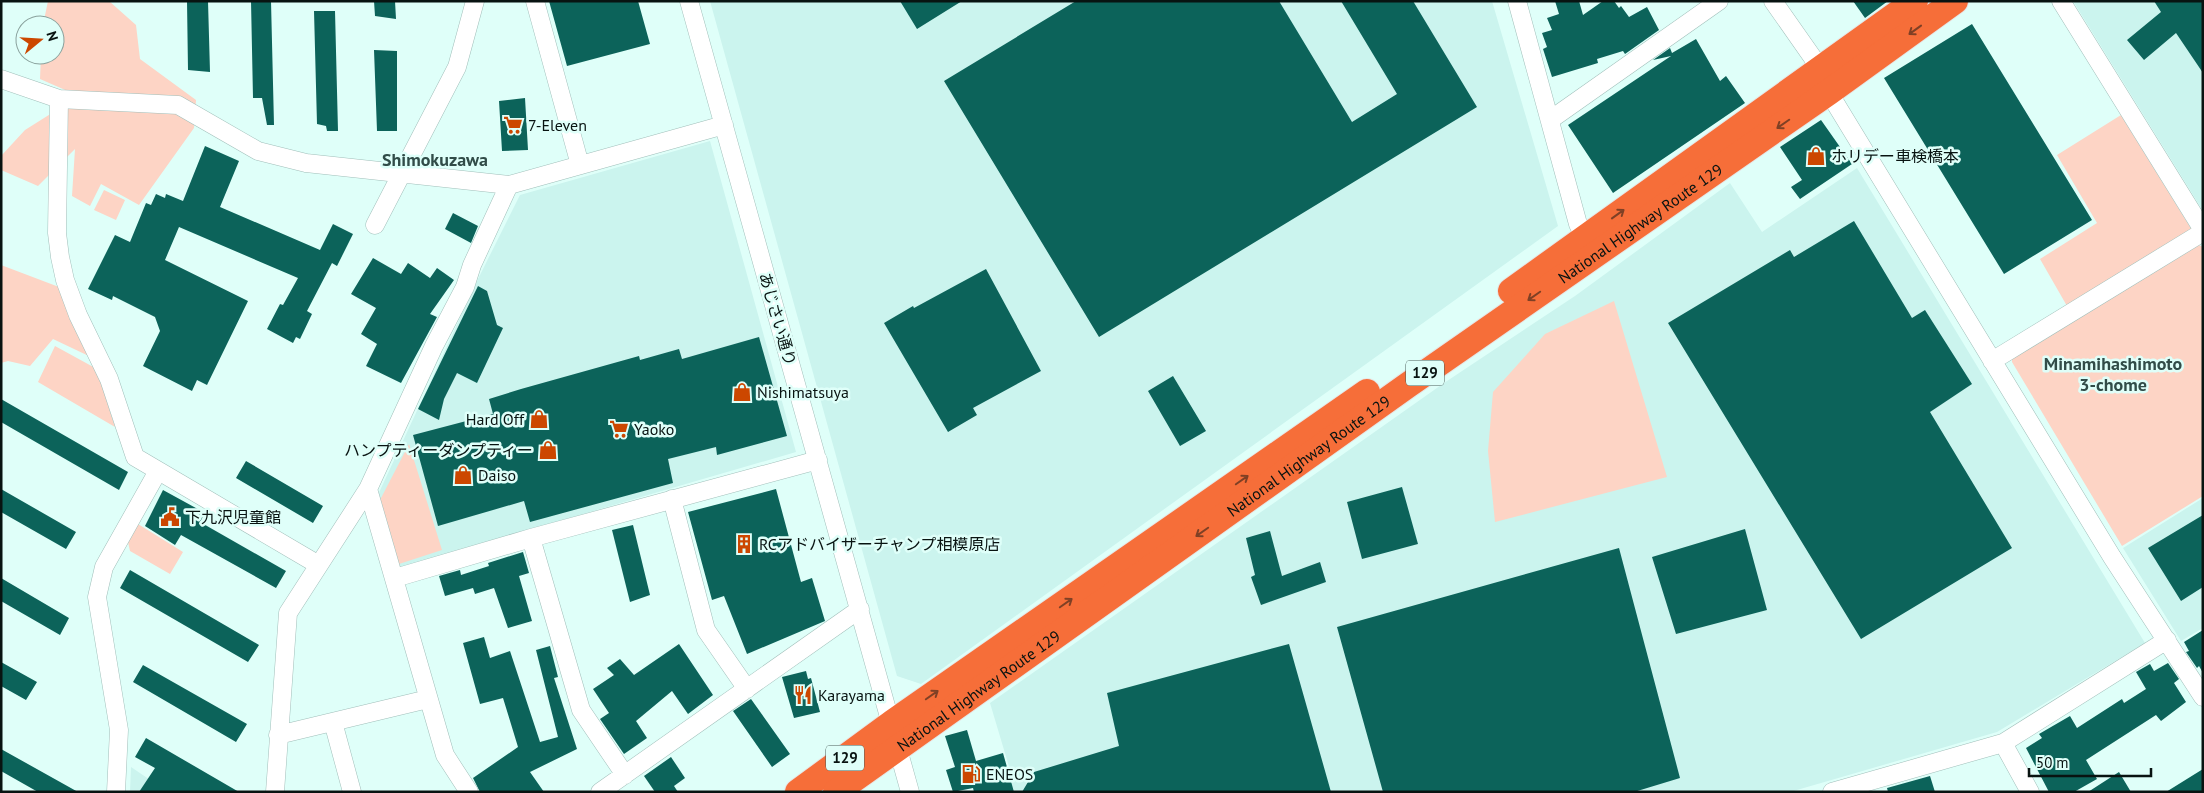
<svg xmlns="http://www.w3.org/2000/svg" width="2204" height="793" viewBox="0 0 2204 793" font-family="'PT Sans','Noto Sans JP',sans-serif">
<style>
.built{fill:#cbf4ee}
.green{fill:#fdd4c5}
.building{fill:#0c635a}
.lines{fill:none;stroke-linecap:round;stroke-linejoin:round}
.minor-casing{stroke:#a1bfba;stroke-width:19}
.highway-casing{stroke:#e6e7e7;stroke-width:28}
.minor{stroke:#fff;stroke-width:18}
.highway{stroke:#f66e39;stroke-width:26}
.oneway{stroke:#7f4025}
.labels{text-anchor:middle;stroke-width:5;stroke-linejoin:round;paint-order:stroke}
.shield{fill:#dffff9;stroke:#485a57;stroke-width:1}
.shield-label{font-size:15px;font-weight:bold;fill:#081311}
.poi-label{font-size:16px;fill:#081311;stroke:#dffff9;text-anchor:start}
.street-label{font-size:16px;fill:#081311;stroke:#dffff9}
.neighbourhood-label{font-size:18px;font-weight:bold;fill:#314c48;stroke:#dffff9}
</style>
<rect width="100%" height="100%" fill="#dffff9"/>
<path class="built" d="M710,1H1492L1558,226L921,684L897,676Z
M2073,1H2203V211Z
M710,141L796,452L397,568L376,499L479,277L520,195Z
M1857,168L2145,643L1997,732L1790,792H1006L1013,780L990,703L1444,383L1575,296L1730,183L1762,232Z
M2203,498V628L2181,641L2123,548Z
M131,767L168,792H130Z"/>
<path class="green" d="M48,1H109L136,25L140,59L196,100L194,128L139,205L101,184L90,206L72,196L75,149L38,186L1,170V156L25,130L79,96L40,79L41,55H55V25H43Z
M2121,115L2192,230L2067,306L2040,259L2097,223L2057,155Z
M104,190L125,200L116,220L94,210Z
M2197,244L2203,247V496L2122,546L2012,362V357Z
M1,265L59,287L93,358L53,339L30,366L8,361L1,363Z
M1614,301L1667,477L1495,522L1488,451L1493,392L1545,334Z
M55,346L97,369L115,427L38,382Z
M409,444L442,550L399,564L380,500Z
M138,524L183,552L170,574L130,551L128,542Z"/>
<path class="building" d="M187,1H208L210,72L188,70Z
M251,1H271L274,125H267L262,98H253Z
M374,1H395L396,19L375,16Z
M549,1H638L650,44L567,66Z
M900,1H962L917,29Z
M1076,1H1279L1352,122L1397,94L1341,1H1413L1477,107L1099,337L944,81Z
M1555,1H1579L1583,15L1603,1H1614L1619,8L1621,6L1629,17L1647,7L1659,30L1625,54L1623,51L1597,59L1598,63L1552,77L1543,49L1547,47L1542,33L1552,30L1547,18L1559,14Z
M1853,1H1888L1865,18Z
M2154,1H2203V73L2176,33L2144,60L2127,40L2161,12Z
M314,11H335L338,131H327L326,126L317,124Z
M1972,24L2092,220L2004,274L1884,78Z
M1696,39L1720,81L1726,76L1745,103L1613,193L1568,125L1671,56L1653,60L1670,48L1672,53Z
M374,50L397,51V131H377Z
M525,98L528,150L502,151L499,101Z
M1821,120L1852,164L1800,199L1791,187L1802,180L1780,147Z
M205,146L239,161L220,207L320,250L333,224L353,234L337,266L332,263L307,311L312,314L300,339L296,337L293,343L267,329L280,304L283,305L298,278L179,227L165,260L248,301L207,385L197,380L192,391L143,366L160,331L155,317L113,296L112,300L88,289L115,235L130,242L146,203L151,205L156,194L165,198L166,194L183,201Z
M453,213L478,226L471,243L445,229Z
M1854,221L1912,318L1925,310L1972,384L1930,412L2012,548L1861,639L1668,323L1790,250L1794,257Z
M373,258L401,274L408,263L430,278L437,268L454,280L430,314L437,317L401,383L366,366L377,344L361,334L376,308L351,294Z
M986,269L1041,371L973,408L977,415L948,432L884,323L913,306L914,308Z
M478,286L487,291L497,325L503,328L477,383L457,373L444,399L439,420L418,409Z
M759,337L787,436L717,455L716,447L668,459L673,483L530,522L524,501L438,526L413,435L493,414L489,399L521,389L639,356L640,360L679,349L682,359Z
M1173,376L1206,431L1180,446L1148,391Z
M1,399L128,472L119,490L1,422Z
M246,461L323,506L313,523L236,478Z
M1402,487L1418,544L1362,559L1347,502Z
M1,489L76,532L66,549L1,512Z
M776,489L801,582L812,578L825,621L747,654L724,596L712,600L688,512Z
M163,490L205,513L200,522L286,571L276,588L181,535L175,545L145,526Z
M2203,515V587L2181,601L2148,548Z
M633,525L650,595L630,602L612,530Z
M1745,529L1767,610L1676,634L1652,557Z
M1270,531L1282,576L1320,562L1326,582L1261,605L1251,577L1255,575L1246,538Z
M1619,548L1680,778L1634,792H1383L1337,627Z
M523,552L529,573L519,576L532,621L508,628L494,588L475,594L473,588L445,596L439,576L460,570L461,575L489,566L488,563Z
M130,570L259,645L248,662L120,588Z
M1,578L69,618L60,635L1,601Z
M2203,630V673L2199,666L2197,668L2186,652L2189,651L2184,642Z
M484,637L490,658L510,651L540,742L558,737L536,650L550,646L558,677L554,678L577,749L530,772L544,792H480L473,778L518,747L503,698L480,704L463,643Z
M679,644L713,695L688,714L672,691L636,721L647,738L624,754L600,719L609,713L593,689L614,675L607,668L620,659L634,675Z
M1289,644L1331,792H1022L1034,772L1119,746L1107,693Z
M1,662L37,682L26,700L1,686Z
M2168,663L2179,679L2174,683L2186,702L2161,721L2156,715L2086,760L2097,779L2074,792H2049L2026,748L2042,738L2039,734L2070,716L2077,728L2122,699L2124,703L2146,689L2136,672L2150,664L2154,671Z
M143,665L247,724L236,742L133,682Z
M806,671L808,679L811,678L820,712L794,718L782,677Z
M751,699L790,754L772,767L733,711Z
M967,730L976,761L1003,753L1014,792H974L973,788L953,792L946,770L955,767L945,736Z
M146,738L239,792H139L155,768L135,757Z
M1,749L78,792H38L1,771Z
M671,757L685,778L674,786L678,792H655L644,776Z
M2203,769V792H2166Z
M2119,772L2131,792H2088Z
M1930,776L1935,792H1888L1887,788Z"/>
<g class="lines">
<g class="minor-casing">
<path id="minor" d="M535,1L580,165
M689,1L910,792
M1517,1L1578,224L1590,247
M1773,1L1820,68L1829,92L1837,106L2112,557L2203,697
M2061,1L2203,230
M1,79L59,99L178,105L258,151L306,163L509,185L724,125
M59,99L57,233L60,257L65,280L78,315L109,379L135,457L317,564
M1550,120L1719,1
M375,225L457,67L475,1
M1992,361L2203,232
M368,489L445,755L469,792
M672,499L706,630L747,689
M531,538L581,710L625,775
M395,578L531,538L818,460
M333,722L352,792
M278,735L428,699
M2003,743L2030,792
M116,792L119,730L97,597L104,567L158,471
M275,792L288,613L368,489L434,346L465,287L472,265L509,185
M600,792L860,609
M1832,792L2003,743L2167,640"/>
</g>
<g class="highway-casing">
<g id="highway">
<path d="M1511,291L1915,1"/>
<path d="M798,792L892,723L1367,392"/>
<path id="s1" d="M836,792L1408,385L1829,92L1955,1"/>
</g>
</g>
<use href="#minor" class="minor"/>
<use href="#highway" class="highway"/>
</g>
<defs><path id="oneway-shaft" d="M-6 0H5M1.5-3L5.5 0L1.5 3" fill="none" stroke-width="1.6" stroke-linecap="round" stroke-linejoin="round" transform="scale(1.25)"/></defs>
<g class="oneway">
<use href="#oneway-shaft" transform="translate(1915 30) rotate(144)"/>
<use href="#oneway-shaft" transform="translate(1783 124) rotate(145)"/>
<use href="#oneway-shaft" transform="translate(1618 214) rotate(-36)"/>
<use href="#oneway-shaft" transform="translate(1534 296) rotate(145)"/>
<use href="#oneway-shaft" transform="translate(1242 480) rotate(-35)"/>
<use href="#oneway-shaft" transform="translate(1202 532) rotate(145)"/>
<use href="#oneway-shaft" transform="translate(1066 603) rotate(-35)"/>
<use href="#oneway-shaft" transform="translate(932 695) rotate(-35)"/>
</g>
<defs>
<g id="supermarket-bare" transform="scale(1.5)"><path d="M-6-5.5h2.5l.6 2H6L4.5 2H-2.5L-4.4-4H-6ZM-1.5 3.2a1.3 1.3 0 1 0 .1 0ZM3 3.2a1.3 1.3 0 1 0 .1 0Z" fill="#cc4700" stroke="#dffff9" stroke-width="2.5" paint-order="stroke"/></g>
<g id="shop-bare" transform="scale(1.5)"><path d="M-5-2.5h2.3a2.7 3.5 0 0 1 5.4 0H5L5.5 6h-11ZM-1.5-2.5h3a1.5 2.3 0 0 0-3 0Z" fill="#cc4700" stroke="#dffff9" stroke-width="2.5" paint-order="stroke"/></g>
<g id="civic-bare" transform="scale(1.5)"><path d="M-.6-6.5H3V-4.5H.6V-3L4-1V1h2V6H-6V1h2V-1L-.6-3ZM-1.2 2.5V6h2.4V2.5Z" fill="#cc4700" stroke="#dffff9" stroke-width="2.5" paint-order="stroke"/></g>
<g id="building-bare" transform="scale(1.5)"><path d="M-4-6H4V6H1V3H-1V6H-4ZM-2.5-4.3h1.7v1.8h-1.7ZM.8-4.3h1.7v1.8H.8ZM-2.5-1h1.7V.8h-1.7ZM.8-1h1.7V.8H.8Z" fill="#cc4700" stroke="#dffff9" stroke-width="2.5" paint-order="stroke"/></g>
<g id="restaurant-bare" transform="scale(1.5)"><path d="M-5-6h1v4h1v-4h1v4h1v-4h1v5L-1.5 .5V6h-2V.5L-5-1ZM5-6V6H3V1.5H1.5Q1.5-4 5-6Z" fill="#cc4700" stroke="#dffff9" stroke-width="2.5" paint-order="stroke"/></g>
<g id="fuel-bare" transform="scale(1.5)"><path d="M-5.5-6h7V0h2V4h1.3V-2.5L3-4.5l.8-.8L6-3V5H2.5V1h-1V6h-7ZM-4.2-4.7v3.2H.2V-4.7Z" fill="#cc4700" stroke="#dffff9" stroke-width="2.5" paint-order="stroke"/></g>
</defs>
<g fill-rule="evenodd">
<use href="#supermarket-bare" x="513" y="125"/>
<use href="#shop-bare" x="1816" y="156"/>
<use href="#shop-bare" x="742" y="392"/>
<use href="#shop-bare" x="539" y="419"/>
<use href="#supermarket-bare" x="619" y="429"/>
<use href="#shop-bare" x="548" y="450"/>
<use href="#shop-bare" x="463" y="475"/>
<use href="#civic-bare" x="170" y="517"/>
<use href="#building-bare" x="744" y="544"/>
<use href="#restaurant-bare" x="803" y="695"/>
<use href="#fuel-bare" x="971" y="774"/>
</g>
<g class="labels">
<g class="shield">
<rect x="1406" y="360.5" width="38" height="25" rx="4"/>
<rect x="826" y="745.5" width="38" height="25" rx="4"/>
</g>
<g class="shield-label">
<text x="1425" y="378">129</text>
<text x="845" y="763">129</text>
</g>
<g class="poi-label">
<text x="528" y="131">7-Eleven</text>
<text x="1831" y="162">ホリデー車検橋本</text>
<text x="757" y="398">Nishimatsuya</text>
<text x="524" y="425" text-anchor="end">Hard Off</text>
<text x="634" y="435">Yaoko</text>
<text x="533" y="456" text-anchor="end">ハンプティーダンプティー</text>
<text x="478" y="481">Daiso</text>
<text x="185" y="523">下九沢児童館</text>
<text x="759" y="550">RCアドバイザーチャンプ相模原店</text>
<text x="818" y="701">Karayama</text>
<text x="986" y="780">ENEOS</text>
</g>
<g class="street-label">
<text dy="6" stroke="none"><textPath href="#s1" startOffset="985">National Highway Route 129</textPath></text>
<text transform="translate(778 319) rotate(74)" y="6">あじさい通り</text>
<text dy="6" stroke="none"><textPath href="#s1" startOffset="580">National Highway Route 129</textPath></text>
<text dy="6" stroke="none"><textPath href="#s1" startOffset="175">National Highway Route 129</textPath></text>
</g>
<g class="neighbourhood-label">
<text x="435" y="166">Shimokuzawa</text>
<text x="2113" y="370">Minamihashimoto<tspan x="2113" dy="21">3-chome</tspan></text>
</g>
</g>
<rect width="2204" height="793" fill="none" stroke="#081311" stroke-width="5"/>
<g transform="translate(40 40) rotate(72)"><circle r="24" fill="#dffff9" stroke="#89a19c"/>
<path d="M0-4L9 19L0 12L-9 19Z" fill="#cc4700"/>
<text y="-8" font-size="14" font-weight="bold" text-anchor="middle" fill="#081311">N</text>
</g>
<path d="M2029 768v8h122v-8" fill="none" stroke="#081311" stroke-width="2.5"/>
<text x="2036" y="768" font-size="15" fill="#081311" stroke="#dffff9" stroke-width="4" paint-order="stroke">50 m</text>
</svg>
